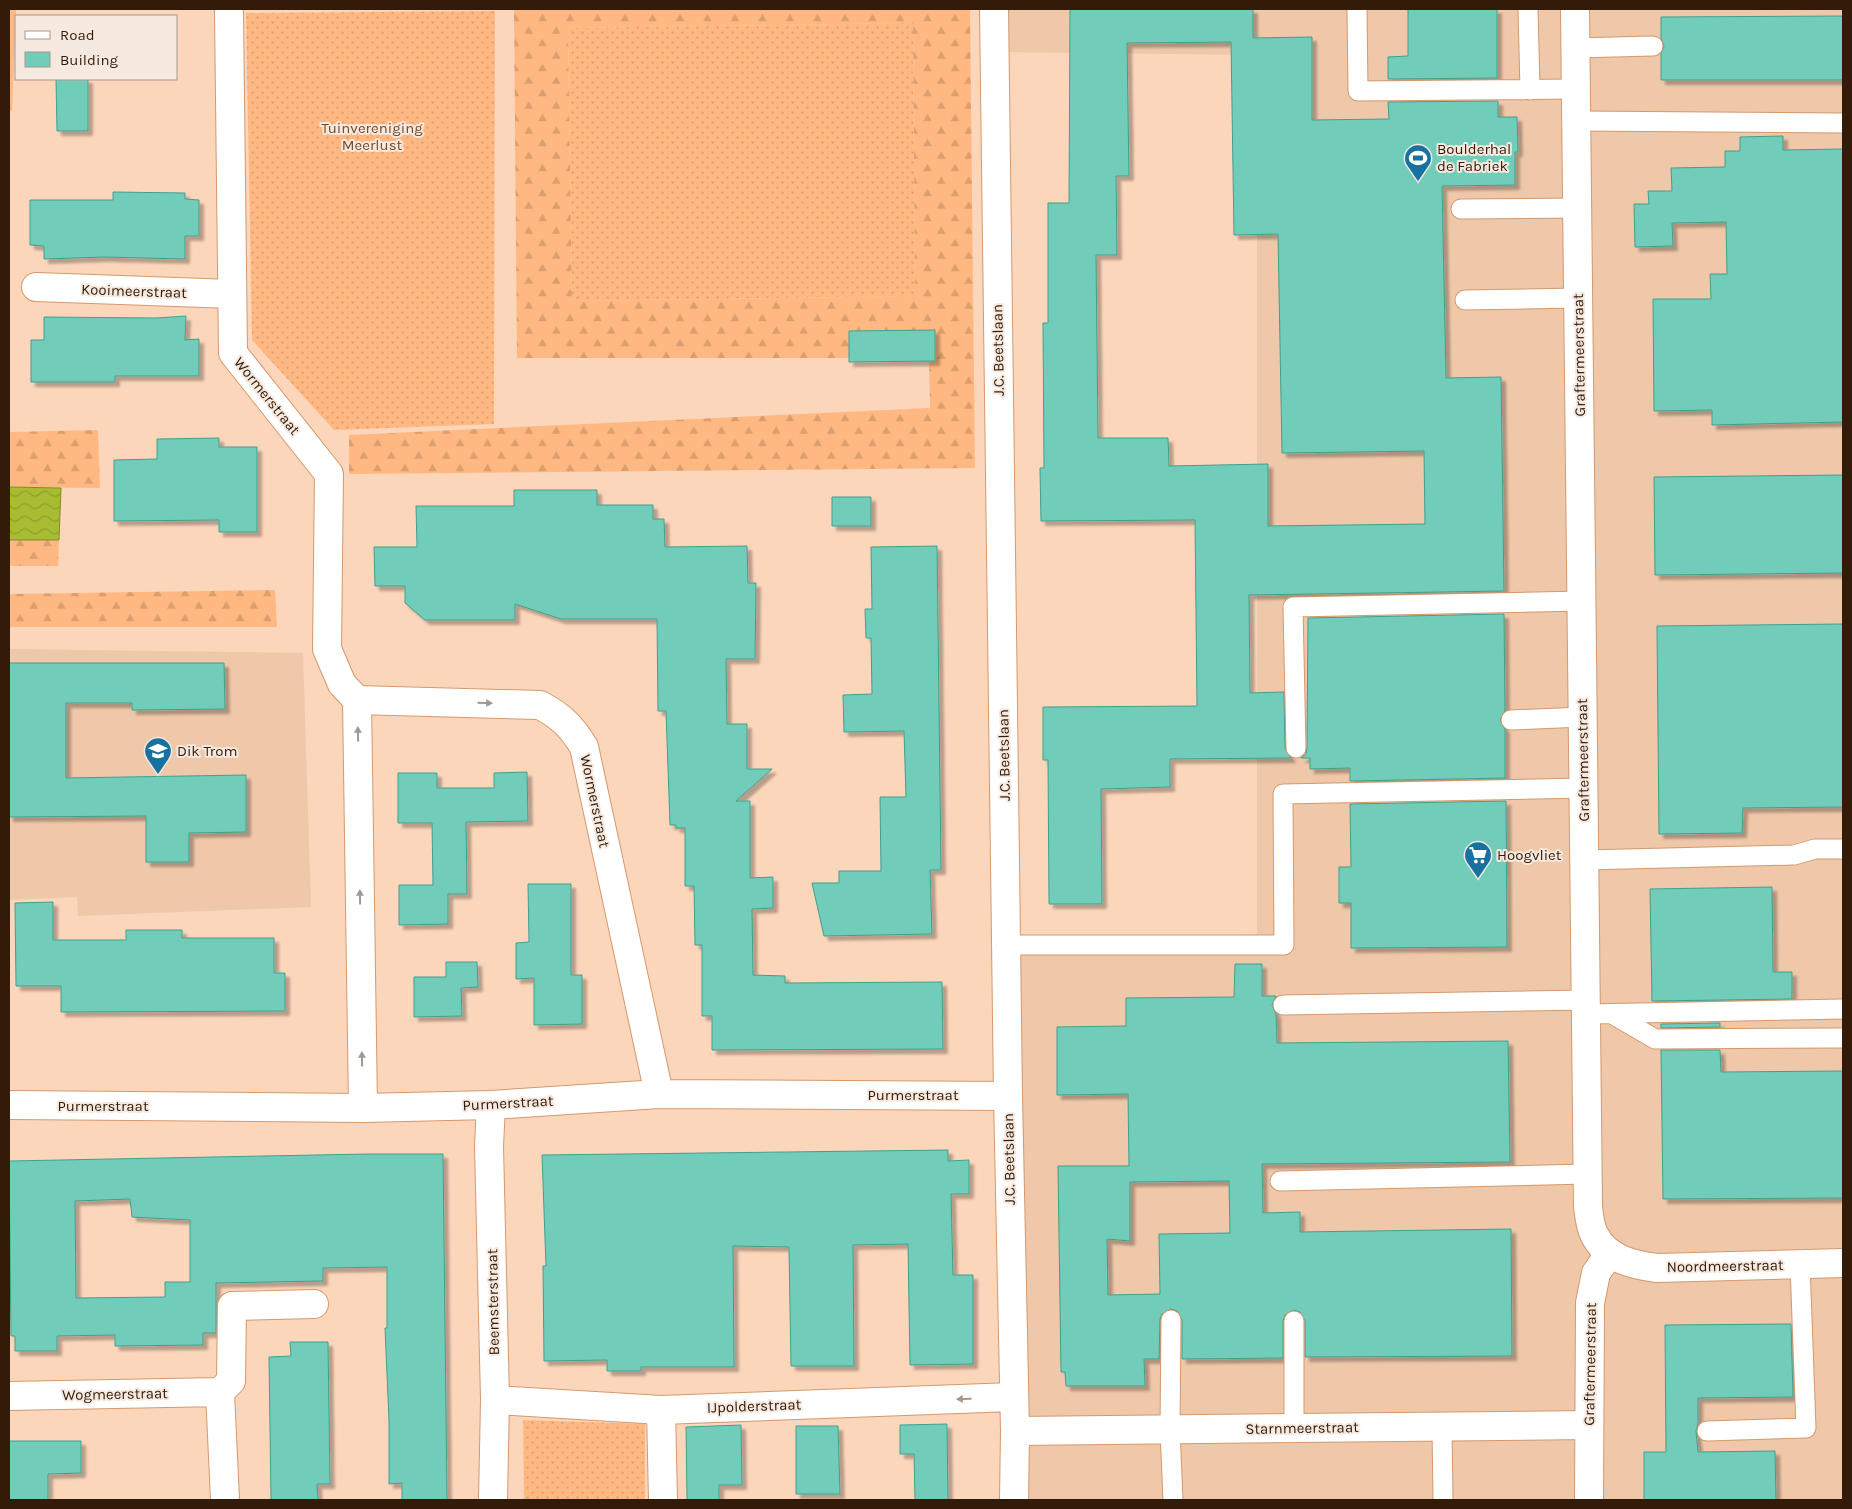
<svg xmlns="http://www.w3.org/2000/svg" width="1852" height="1509" viewBox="0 0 1852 1509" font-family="Karla,sans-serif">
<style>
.built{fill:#efc7a9}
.grass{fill:url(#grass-dots)}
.forest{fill:url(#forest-firs);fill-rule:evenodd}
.water{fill:url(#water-waves);stroke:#848c25}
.building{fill:#71cdb9;stroke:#419f8d;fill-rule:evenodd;filter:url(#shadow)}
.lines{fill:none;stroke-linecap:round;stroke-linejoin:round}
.service-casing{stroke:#d5996c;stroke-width:21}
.minor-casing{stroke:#d5996c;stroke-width:30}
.tertiary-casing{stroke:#d5996c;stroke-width:30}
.service{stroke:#fff;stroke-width:19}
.minor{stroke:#fff;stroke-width:28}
.tertiary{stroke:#fff;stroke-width:28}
.oneway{fill:#a39890}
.labels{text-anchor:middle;stroke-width:4;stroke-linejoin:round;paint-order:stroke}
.park-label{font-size:15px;fill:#734927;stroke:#f6e9e0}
.poi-label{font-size:15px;fill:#321b08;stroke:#f6e9e0;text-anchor:start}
.street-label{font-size:15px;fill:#321b08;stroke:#f6e9e0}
</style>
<defs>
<pattern id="grass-dots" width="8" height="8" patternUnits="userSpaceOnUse" patternTransform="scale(1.25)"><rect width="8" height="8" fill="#ffb881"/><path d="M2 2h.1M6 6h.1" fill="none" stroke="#db9e6e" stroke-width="1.8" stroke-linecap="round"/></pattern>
<pattern id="forest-firs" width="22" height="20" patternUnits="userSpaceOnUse" patternTransform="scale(1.25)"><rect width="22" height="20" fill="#ffb881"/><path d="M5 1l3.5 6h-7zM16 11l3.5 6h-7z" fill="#db9e6e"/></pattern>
<pattern id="water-waves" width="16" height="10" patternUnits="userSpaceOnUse" patternTransform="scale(1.25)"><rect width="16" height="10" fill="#a7bc31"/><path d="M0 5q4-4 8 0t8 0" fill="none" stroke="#90a12a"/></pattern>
<filter id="shadow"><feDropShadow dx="4.5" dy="4.5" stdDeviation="1" flood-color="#0004"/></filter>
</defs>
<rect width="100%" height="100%" fill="#fcd6bb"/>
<path class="built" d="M993,9H1843V1500H1003L994,950L1257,934V55L993,52Z
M9,649L303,653L311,907L78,916L77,897L9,900Z"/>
<path class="grass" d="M495,11L494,424L334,430L252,340L246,13Z
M913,23L915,296L572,301L568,28Z
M523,1420L645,1424V1500H524Z"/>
<path class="forest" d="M9,9H16L12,111H9Z
M514,9H970L975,468L349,474V435L930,408L929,358H517ZM913,23L915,296L572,301L568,28Z
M98,430L100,488L9,487V432Z
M9,540H59L58,566H9Z
M275,590L277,627H9V594Z"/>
<path class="water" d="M9,487L61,488L59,540H9Z"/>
<path class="building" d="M1070,9H1253V38L1312,37V120L1389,119L1388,102L1498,101V117H1517L1518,152H1515V185L1442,186L1446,378L1501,377L1504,591L1249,595L1250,693L1284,692L1285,748L1291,758L1170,759V787L1101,789L1102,904H1049L1048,760H1043V707L1197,706L1195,520L1041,521L1040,468H1044L1043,323H1048V203H1069ZM1231,42L1234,235L1278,234L1282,453L1424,451L1425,524L1268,526V464L1169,466L1168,438H1098L1096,255H1117L1116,176H1129L1127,43Z
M1408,9H1497V78L1388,79V57L1408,56Z
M1843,16V80H1661V53L1664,46L1661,39V17Z
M56,79H88V131H57Z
M1783,136V150L1843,149V422L1712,425V410L1654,411L1653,299H1711L1710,274H1727L1726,222L1672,223L1673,246L1635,247L1634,204H1649L1648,191H1672L1671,168L1725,167V151H1740V137Z
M113,192L185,193V199L199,200V236H185V259L104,257L44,259V246L30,245V200H113Z
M186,316L185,340L199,339V376H115V382H31V340H44V317L156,318Z
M935,330V361L849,362V331Z
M219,438V447H257V532H219V520L114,521V460L157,459V439Z
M1843,475V573L1655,575L1654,477Z
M514,490H597V505H653V519H664L665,547L747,546L748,583H756L755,659H726L727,724H747V769H772L736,801H750V878L773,877V908L752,909L753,975L785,976V983L942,982L943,1049L712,1050V1016H702V945H695L694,886H685V828H676V825H670L666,711H658L657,619H561L515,604V620H425L405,603V586H375L374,547H417L416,506H514Z
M832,497H871V526H832Z
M937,546L941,870H930L932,934L824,936L812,883H839V871H881L880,797H906L904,731L844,732L843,695L872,694L871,638H866L865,609H872L871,547Z
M1504,614L1505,711L1500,720L1505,729V778L1350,781V768L1310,769V758H1301L1306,754L1307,748L1308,618Z
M1843,624V807L1743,808L1742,833L1659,834L1657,626Z
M9,663H224L225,709L132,710V703H66V778L246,775V832L189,833V862H146V816L9,817Z
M527,772L528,821L466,822L467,894H448V924L399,925V885H433L432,823H398V773H437V788H494V773Z
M1506,801L1507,947L1351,948V903H1339V867H1351L1350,804Z
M528,884H571V975H582V1024L534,1025V978L516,979V943L529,942Z
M1772,887L1773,972H1792V999L1652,1001L1650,889Z
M53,902V940H126V930H182V938H274V973H285V1011L61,1012V986H16L15,903Z
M446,962H477L478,987L461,988L462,1016L414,1017V977H446Z
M1235,964H1262V996H1276L1272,1005L1276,1014L1277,1043L1508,1041L1510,1162L1262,1164L1263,1213L1300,1212V1232L1511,1229L1512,1356L1305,1357V1321L1300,1312L1294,1310L1285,1315L1283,1321V1358L1182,1359V1320L1177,1311L1171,1309L1162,1314L1160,1319L1159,1359H1144L1145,1386H1066L1065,1372H1061L1058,1166H1129L1128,1094L1057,1095V1027L1126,1026V998L1234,997ZM1229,1181L1230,1233L1159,1234L1160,1294L1108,1295L1107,1239L1130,1241V1182Z
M1720,1023V1027L1661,1028V1024Z
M1661,1050H1720L1721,1072L1843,1071V1198L1663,1199Z
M948,1150V1161L969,1160V1194H951L953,1275H973V1364L910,1365L908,1244L853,1245L854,1366H791L789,1247L733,1246L734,1367H641V1371H607V1360L544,1361L543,1266H546L542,1155Z
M367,1154H443L447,1500H402V1483L389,1484V1421L385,1328H387V1267L323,1268V1281L216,1283V1333H203V1345L115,1346V1335L57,1336V1351H15V1336H11L9,1161ZM130,1199L132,1217L190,1220V1282H165V1297L76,1298L75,1201Z
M1791,1324L1793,1397L1698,1398V1424L1696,1431L1698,1452L1775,1451L1776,1500H1644V1452H1666L1665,1325Z
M290,1342H328L330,1484H317L318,1500H271L269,1357L291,1356Z
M947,1424L948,1500H915L914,1454H900V1425Z
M741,1425L742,1485H719V1500H687L686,1427Z
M796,1426H838L840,1494H796Z
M9,1441H81V1473L48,1474V1500H9Z"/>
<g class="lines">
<g class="service-casing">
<path id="service" d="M1357,9L1358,91L1575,89
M1528,9L1530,90
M1575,48L1653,46
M1576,121L1843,123
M1461,209L1577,208
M1465,300L1578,298
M1511,720L1583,717
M1296,748L1293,607L1581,601
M1584,860L1794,855L1815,849H1843
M1006,945H1284L1283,794L1584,788
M1283,1005L1586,1000
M1586,1014L1843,1009
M1612,1014L1655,1039L1843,1038
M1280,1181L1588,1174
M1171,1320L1170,1430L1173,1500
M1294,1321V1429
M1442,1427L1443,1500
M1707,1431L1806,1428L1800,1264"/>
</g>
<g class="minor-casing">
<path id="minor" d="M994,9L1008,1096L1015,1431L1014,1500
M229,13L233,353L329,474L327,649L342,684L357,700
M36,287L232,294
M9,1105L363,1108L491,1105L659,1094L1008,1096
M491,1105L489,1146L495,1400L493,1500
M363,1108L357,700L540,705C561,716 572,727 584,747L659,1094
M220,1392L231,1381L232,1306L314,1304
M9,1396L220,1392L225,1500
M495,1400L661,1410L1013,1397
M661,1410L663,1500
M1015,1431L1589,1425
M1589,1500L1590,1303L1596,1273L1610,1253"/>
</g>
<g class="tertiary-casing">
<path id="tertiary" d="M1575,9L1588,1207C1589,1215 1590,1226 1594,1234C1606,1259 1633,1265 1657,1268L1843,1263"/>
</g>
<use href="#service" class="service"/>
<use href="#minor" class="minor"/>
<use href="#tertiary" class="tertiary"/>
</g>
<defs><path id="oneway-solid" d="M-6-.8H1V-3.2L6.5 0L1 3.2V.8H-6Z" transform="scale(1.25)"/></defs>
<g class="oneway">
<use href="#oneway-solid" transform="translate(485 703) rotate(1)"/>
<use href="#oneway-solid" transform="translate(358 734) rotate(-91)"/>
<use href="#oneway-solid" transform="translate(360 897) rotate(-91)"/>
<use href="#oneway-solid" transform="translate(362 1059) rotate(-91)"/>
<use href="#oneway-solid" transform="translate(964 1399) rotate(178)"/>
</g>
<defs>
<g id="stadium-pin" transform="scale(1.4375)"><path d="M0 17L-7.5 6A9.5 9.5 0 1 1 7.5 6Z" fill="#1872a1" stroke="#f6e9e0"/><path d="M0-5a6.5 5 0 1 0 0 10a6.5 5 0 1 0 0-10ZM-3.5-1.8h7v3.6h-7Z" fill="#fff"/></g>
<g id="school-pin" transform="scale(1.4375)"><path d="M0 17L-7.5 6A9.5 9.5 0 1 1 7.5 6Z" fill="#1872a1" stroke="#f6e9e0"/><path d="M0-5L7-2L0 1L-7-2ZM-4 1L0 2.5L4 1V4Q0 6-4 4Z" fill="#fff"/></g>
<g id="supermarket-pin" transform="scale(1.4375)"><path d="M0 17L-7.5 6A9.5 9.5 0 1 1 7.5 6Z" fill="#1872a1" stroke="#f6e9e0"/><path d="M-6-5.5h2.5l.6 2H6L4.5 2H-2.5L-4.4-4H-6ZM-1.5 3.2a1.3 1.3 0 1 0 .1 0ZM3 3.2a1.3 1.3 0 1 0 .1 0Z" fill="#fff"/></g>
</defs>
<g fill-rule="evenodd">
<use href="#stadium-pin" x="1418" y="158"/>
<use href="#school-pin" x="158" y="751"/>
<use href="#supermarket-pin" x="1478" y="855"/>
</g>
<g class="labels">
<g class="park-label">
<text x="372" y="133">Tuinvereniging<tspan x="372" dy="17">Meerlust</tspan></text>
</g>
<g class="poi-label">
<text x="1437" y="154">Boulderhal<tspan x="1437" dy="17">de Fabriek</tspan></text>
<text x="177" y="756">Dik Trom</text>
<text x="1497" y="860">Hoogvliet</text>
</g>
<g class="street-label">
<text transform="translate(134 291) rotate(2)" y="5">Kooimeerstraat</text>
<text transform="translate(998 350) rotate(-91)" y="5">J.C. Beetslaan</text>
<text transform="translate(1579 355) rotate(-91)" y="5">Graftermeerstraat</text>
<text transform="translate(267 396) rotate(51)" y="5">Wormerstraat</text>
<text transform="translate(1004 755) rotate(-91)" y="5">J.C. Beetslaan</text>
<text transform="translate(1583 760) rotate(-91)" y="5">Graftermeerstraat</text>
<text transform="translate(595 801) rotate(78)" y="5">Wormerstraat</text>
<text x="913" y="1100">Purmerstraat</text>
<text transform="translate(508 1103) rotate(-3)" y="5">Purmerstraat</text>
<text x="103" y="1111">Purmerstraat</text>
<text transform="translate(1009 1159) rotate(-91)" y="5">J.C. Beetslaan</text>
<text transform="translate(1725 1266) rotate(-1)" y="5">Noordmeerstraat</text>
<text transform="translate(493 1302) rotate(-91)" y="5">Beemsterstraat</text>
<text transform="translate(1590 1364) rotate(-89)" y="5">Graftermeerstraat</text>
<text transform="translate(115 1394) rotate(-1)" y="5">Wogmeerstraat</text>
<text transform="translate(754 1406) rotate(-2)" y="5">IJpolderstraat</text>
<text transform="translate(1302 1428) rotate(-1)" y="5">Starnmeerstraat</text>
</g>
</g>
<rect width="1852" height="1509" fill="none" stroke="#321b08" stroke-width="20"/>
<rect x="15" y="15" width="162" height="65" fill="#f6e9e0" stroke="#a8978a"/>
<rect x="25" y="31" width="25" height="8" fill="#ffffff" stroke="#a8978a"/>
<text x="60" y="40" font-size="15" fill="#321b08">Road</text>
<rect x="25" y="52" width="25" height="15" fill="#71cdb9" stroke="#a8978a"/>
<text x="60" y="65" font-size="15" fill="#321b08">Building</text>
</svg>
